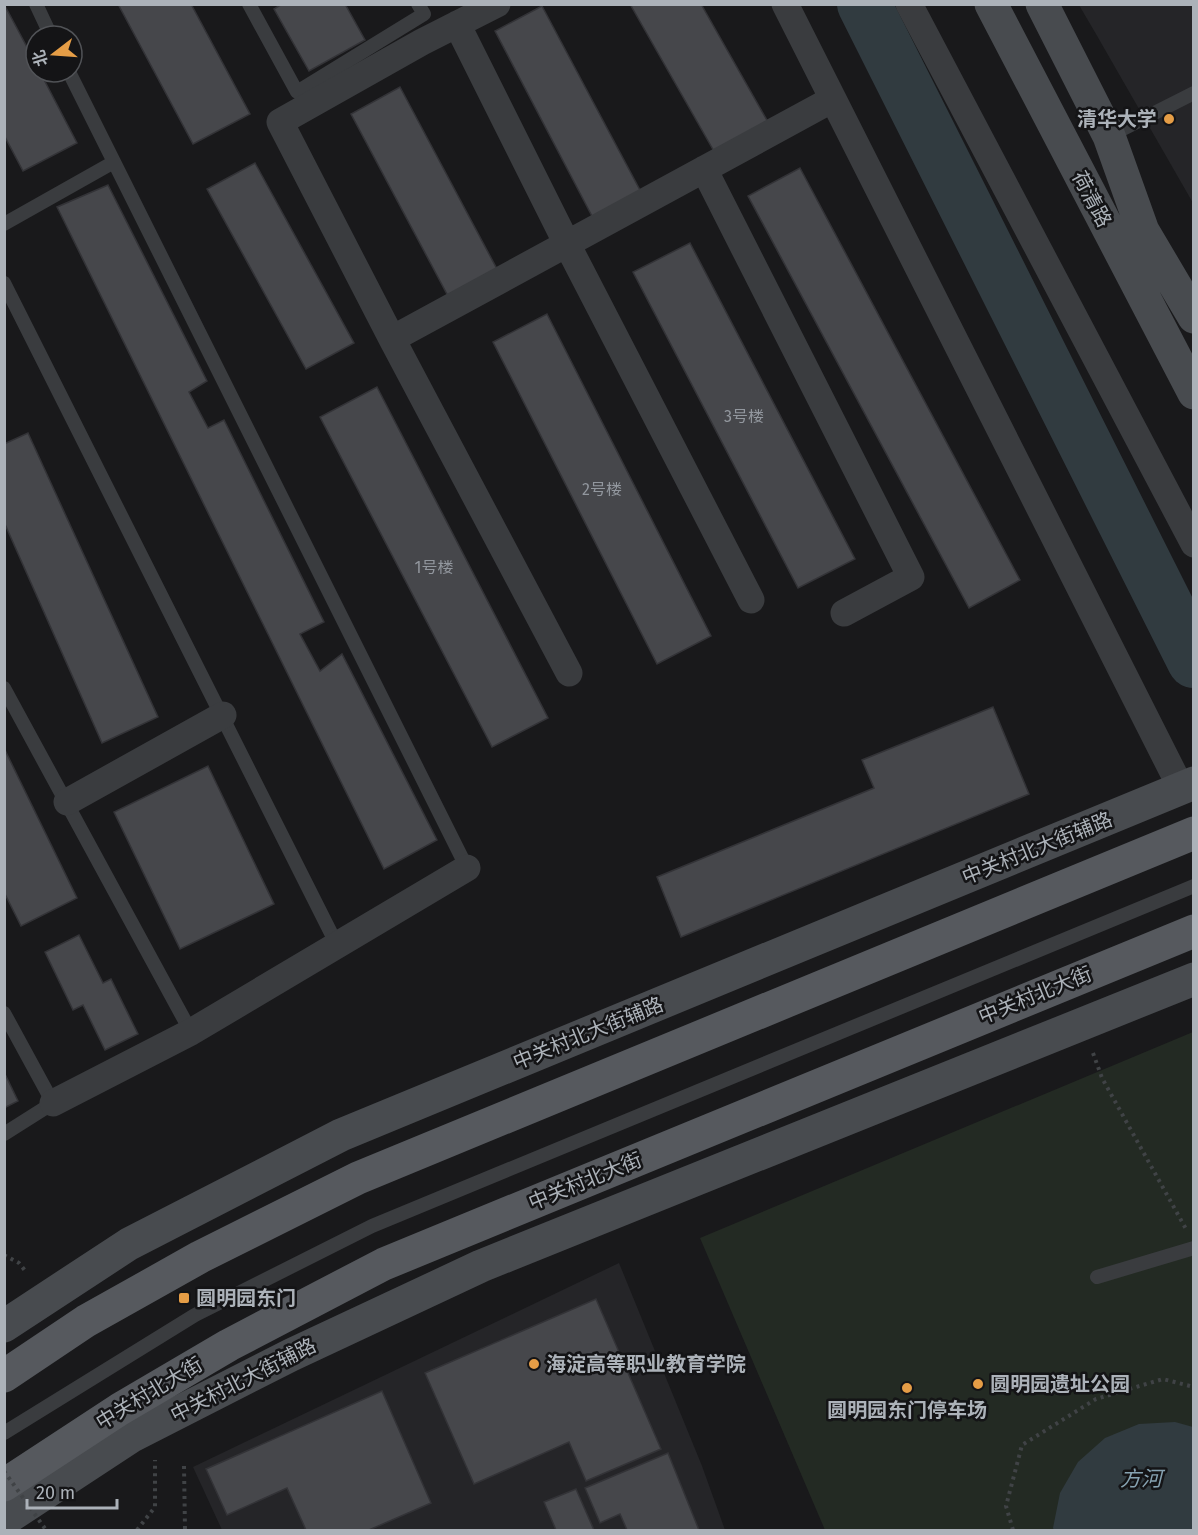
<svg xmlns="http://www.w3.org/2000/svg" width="1198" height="1535" viewBox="0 0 1198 1535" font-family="'Fira Sans','Noto Sans SC',sans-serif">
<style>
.built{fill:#252528}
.green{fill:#232a23}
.water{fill:#313b40}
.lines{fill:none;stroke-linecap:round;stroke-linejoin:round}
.river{stroke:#313b40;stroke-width:54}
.building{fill:#46474b;stroke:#333337;stroke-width:1.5}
.path{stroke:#404346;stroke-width:4;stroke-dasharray:3 4.5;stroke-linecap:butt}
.lane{stroke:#3a3c3f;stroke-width:14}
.street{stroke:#3a3c3f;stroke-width:27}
.secondary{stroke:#484b4f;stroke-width:33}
.primary{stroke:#56595e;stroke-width:33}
.path-bridge{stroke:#404346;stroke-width:4;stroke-dasharray:3 4.5;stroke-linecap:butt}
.poi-dot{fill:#e59d46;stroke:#141416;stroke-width:2}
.labels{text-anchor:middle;stroke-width:5;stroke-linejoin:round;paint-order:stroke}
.number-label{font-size:16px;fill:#92979e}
.poi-label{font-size:20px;font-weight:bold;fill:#acb2b9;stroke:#141416;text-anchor:start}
.street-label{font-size:20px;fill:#acb2b9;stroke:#141416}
.water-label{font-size:21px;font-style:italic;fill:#86a2b1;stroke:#141416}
</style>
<rect width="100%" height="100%" fill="#19191b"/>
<path class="built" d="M1079,5H1193V203L1096,34Z
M619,1263L702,1466L725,1530H222L193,1467Z"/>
<path class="green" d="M1193,1032V1530H825L700,1238Z"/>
<path class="water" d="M1175,1422L1193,1427V1530H1054L1053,1528L1060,1493L1078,1462L1105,1438L1139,1424Z"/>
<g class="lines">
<path class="river" d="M864,4L1194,661"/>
</g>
<path class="building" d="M4,4L36,64V72H40L77,143L23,171L4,135Z
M118,4H191L250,114L193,144Z
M282,4H345L365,40L309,71L274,9Z
M630,4H701L768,122L715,153Z
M542,6L641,192L593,218L495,31Z
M400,87L497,269L448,296L351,114Z
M255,163L354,343L306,369L207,189Z
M800,168L1020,580L969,608L748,196Z
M108,185L207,381L189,392L208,428L224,420L324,622L300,634L320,671L342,654L437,840L384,869L57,207Z
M690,243L855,559L798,588L633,272Z
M547,314L711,636L657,664L493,342Z
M377,387L548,718L492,747L320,417Z
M28,433L158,717L102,743L4,522V444Z
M993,707L1029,794L681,937L657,877L874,788L862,760Z
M4,748L77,898L21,926L4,892Z
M208,766L274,904L180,949L114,812Z
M79,935L103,983L111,979L138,1034L105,1050L83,1005L73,1010L45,952Z
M4,1072L18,1101L4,1108Z
M596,1299L661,1449L586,1481L569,1442L474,1484L425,1373Z
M382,1391L431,1503L369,1530H306L287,1488L227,1515L206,1469Z
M668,1453L699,1530H627L620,1514L600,1523L585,1488Z
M576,1489L594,1530H556L544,1502Z"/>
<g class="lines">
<path class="path" d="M1093,1053L1102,1078L1186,1229
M4,1255L19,1263L27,1273
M184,1466L185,1530
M137,1530L155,1507V1460
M1013,1530L1006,1506L1022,1445L1096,1399L1163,1379L1194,1387"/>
<path class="lane" d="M36,4L51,36
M249,4L297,92L424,14L418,4
M69,72L467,868
M1109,136L1194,93
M4,224L114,162
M4,283L337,945
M4,688L191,1032
M4,1013L53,1103L4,1134
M1097,1277L1194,1248
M4,1433L195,1315L372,1226L1194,886"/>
<path class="street" d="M497,4L422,42L280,122L392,339L569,673
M785,4L1181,788
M909,4L1194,544
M457,24L567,244L751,600
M704,169L911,577L844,613
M392,339L833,99
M67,802L223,715
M53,1103L191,1032L467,868"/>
<path class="secondary" d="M991,4L1194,393
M1042,4L1109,136L1143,231L1194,317
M4,1326L129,1244L341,1135L1194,783
M4,1520L132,1436L291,1355L481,1266L1194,979"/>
<path class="primary" d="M4,1376L86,1321L200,1257L358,1178L1194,833
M4,1485L120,1409L229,1345L384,1264L1194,931"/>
<path class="path-bridge" d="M4,1471L46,1530"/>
</g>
<g class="poi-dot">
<circle cx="1169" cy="119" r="6"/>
<rect x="178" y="1292" width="12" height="12" rx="3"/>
<circle cx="534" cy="1364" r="6"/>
<circle cx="978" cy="1384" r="6"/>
<circle cx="907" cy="1388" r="6"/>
</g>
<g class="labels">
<g class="number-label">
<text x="744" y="422">3号楼</text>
<text x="602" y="495">2号楼</text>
<text x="434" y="573">1号楼</text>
</g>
<g class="poi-label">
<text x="1157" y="126" text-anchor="end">清华大学</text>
<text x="196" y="1305">圆明园东门</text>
<text x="546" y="1371">海淀高等职业教育学院</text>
<text x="990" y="1391">圆明园遗址公园</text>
<text x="907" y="1417" text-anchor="middle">圆明园东门停车场</text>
</g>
<g class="street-label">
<text transform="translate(1092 199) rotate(62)" y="7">荷清路</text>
<text transform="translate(1037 848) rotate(-22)" y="7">中关村北大街辅路</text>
<text transform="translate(1035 995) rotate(-22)" y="7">中关村北大街</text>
<text transform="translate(588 1033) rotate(-22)" y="7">中关村北大街辅路</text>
<text transform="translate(585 1181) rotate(-22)" y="7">中关村北大街</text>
<text transform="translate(243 1380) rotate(-27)" y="7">中关村北大街辅路</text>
<text transform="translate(149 1393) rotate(-31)" y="7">中关村北大街</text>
</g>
<g class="water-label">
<text x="1141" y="1486">方河</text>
</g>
</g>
<rect width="1198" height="1535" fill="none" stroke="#acb2b9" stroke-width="12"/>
<g transform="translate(54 54) rotate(253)"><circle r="28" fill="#141416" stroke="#515357" stroke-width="1.5"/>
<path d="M0-4.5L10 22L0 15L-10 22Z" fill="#e59d46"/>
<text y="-9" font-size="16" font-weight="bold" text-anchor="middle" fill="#acb2b9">北</text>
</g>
<path d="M27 1499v9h90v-9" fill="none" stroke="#acb2b9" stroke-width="3"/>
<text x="36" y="1499" font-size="18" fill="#acb2b9" stroke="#141416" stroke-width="4.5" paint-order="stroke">20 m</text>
</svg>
